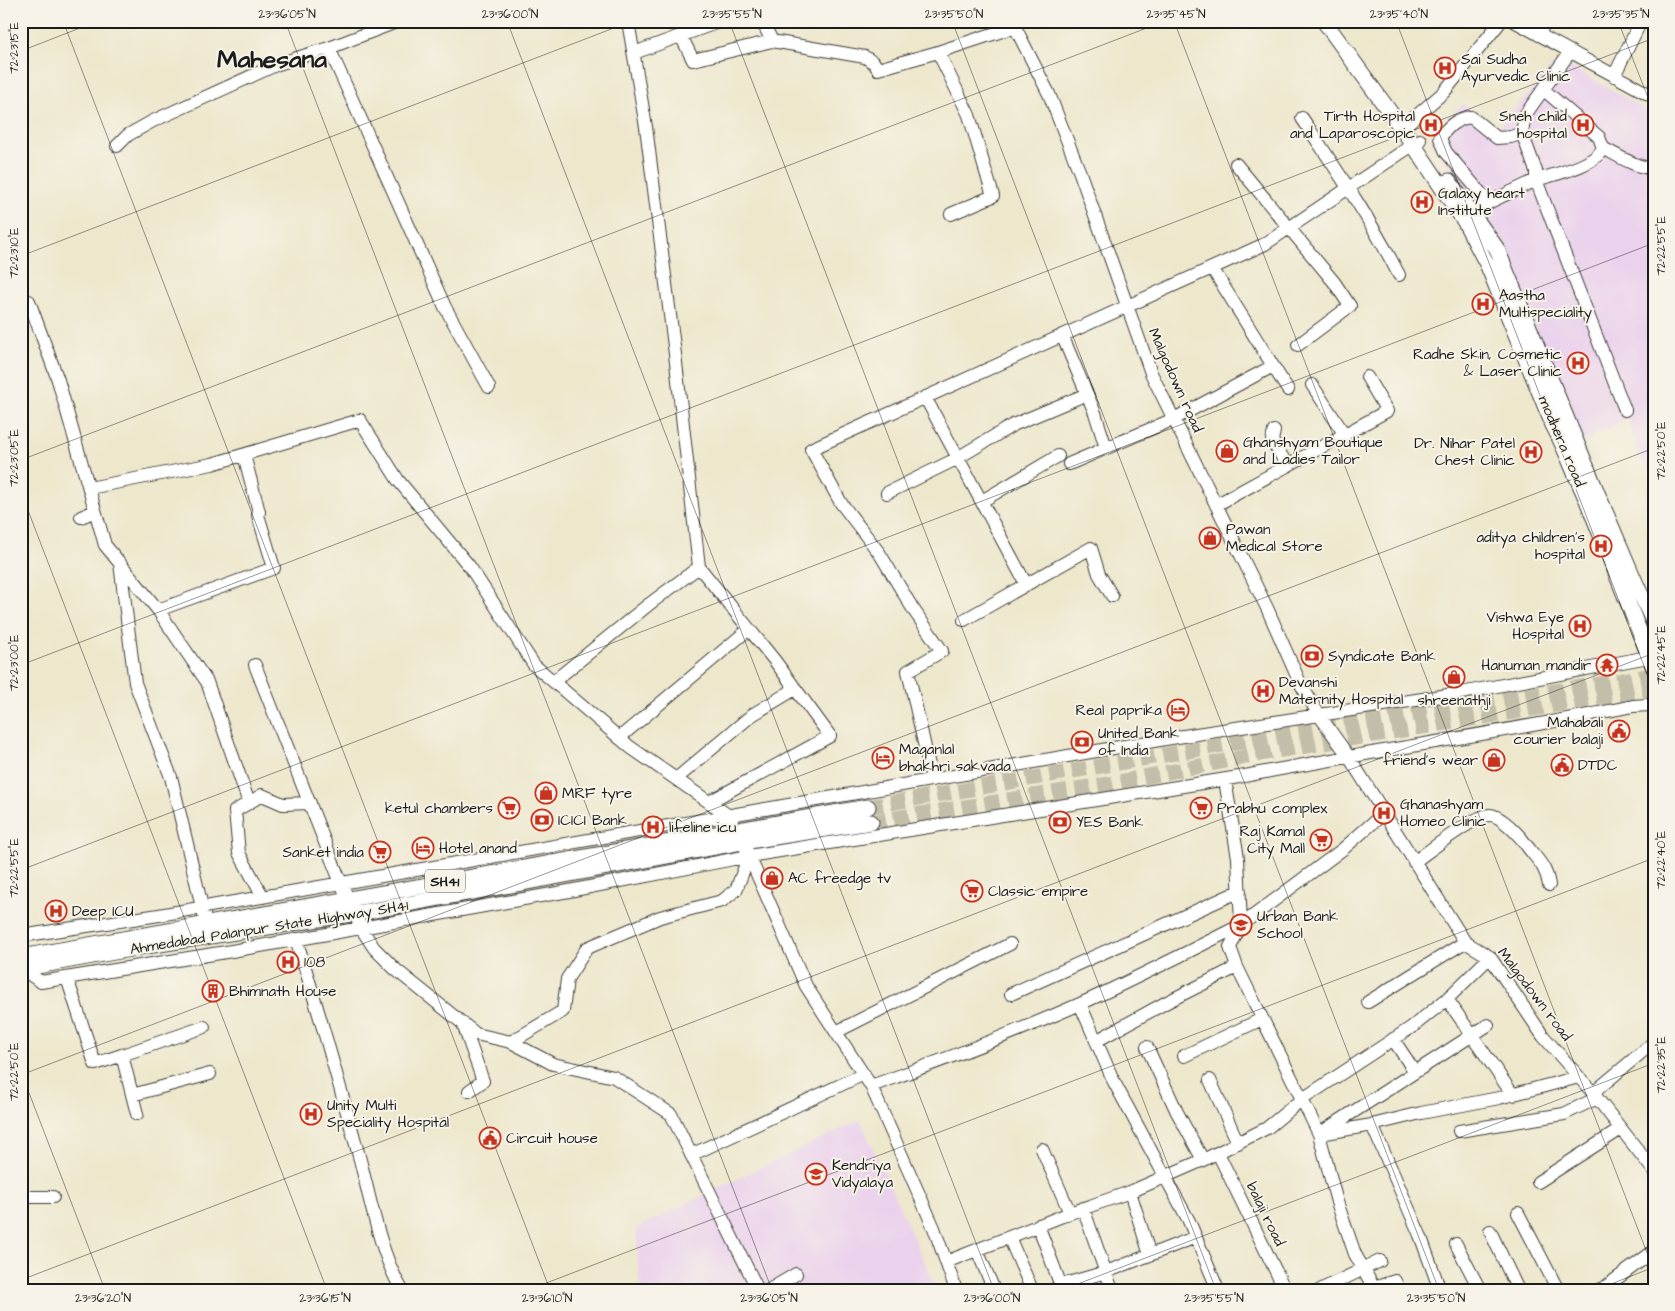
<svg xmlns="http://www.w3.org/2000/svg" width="1675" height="1311" viewBox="0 0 1675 1311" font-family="'Architects Daughter',sans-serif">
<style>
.built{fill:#ead1ec}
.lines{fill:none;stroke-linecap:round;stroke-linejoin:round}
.major-tunnel{stroke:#c3bea9;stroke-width:15;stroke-dasharray:15 8;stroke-linecap:butt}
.minor-casing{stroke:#3b3a36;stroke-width:14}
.major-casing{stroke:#3b3a36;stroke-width:17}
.minor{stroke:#fff;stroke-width:12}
.major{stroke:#fff;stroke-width:15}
.ticks{fill:none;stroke:#1c1c1c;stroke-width:1;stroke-opacity:0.45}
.labels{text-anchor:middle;stroke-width:4;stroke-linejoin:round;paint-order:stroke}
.shield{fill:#f7f3e8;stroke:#5e5c59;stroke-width:1}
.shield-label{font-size:14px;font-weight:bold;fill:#1c1c1c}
.poi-label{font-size:15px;fill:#1c1c1c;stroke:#f7f3e8;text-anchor:start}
.street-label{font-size:15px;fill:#1c1c1c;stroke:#f7f3e8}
.town-label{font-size:25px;font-weight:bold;fill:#1c1c1c;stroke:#f7f3e8}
.neatline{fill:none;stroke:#1c1c1c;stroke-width:2}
.ticks-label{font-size:12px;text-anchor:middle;fill:#1c1c1c}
</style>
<rect width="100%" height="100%" fill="#f7f3e8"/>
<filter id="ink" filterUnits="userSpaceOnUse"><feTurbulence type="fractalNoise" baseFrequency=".02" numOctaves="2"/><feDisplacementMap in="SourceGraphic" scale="10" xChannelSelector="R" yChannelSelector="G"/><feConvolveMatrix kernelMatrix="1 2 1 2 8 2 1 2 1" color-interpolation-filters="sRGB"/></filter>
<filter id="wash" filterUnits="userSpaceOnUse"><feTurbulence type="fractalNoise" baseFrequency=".0096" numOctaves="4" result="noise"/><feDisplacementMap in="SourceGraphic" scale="20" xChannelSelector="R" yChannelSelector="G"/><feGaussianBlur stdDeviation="1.12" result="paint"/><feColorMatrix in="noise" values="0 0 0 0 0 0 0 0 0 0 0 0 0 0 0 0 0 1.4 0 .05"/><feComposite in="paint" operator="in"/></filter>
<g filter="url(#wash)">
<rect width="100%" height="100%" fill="#ede7cc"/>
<path class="built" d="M1558,60L1654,114V473L1640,458L1628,418L1582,442L1501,244L1456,175L1431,140L1463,104L1496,131Z
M860,1120L937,1290H640L636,1228Z"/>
</g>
<g filter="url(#ink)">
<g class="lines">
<path class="major-tunnel" d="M868,807L1187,751L1654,675
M871,822L1108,784L1276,751L1654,689"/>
<g class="minor-casing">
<path id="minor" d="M628,21L646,127L675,354L699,567L775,661L830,736L709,802
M762,21L772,41L865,57L874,63L878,69L938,52L1014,27
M1012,21L1049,94L1080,173L1151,373L1267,608L1300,683L1319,715L1349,757L1465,942L1490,957L1543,1036L1593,1093L1654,1171
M1514,21L1654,97
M1539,35L1545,21
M681,36L693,60L772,41
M329,48L445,307L489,387
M938,52L969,115L993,196L951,214
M634,53L721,21
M1614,76L1641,21
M1544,90L1599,137L1603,148C1595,166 1555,174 1536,180L1625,410
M1302,118C1336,169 1371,220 1399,275
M1408,123L1444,92L1501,21
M117,146L128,135L153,121L278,64L329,48L399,21
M1603,148C1615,154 1641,171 1654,167
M1236,164L1334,282L1350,306L1298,345
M1489,203L1446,152L1440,138C1448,126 1456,119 1471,117L1497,138L1511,137L1522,133
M1471,211L1536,180V171L1522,133L1525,115L1570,52
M1212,268L1288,390
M21,304L29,301L58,380L105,545L158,610L207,682L249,803
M1062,335L1095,413L1106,448
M1312,385L1345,435
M925,397L1026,584
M1274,431L1272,441L1288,466
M1069,464L1174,419L1273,366
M89,488L212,464L360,420L398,480L470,567L534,665L630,747L729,816L732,820
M887,493L954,460L1013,425L1087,394
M982,501L1058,456
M1216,505L1387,411L1367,377
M81,517L95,511
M120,563L135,683L171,777L204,915
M158,610L274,568L258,515L259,512L244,455
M964,620L1091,548L1099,574L1112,596
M255,665L341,883L361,928L374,948L395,969L476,1034L511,1042L553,1064L614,1077L671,1114L758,1290
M554,681L648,605L699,567
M619,738L749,629
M676,779L752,715L795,689
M932,779L908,671L942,651L913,609L880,554L841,503L811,449L1265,244L1420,140
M746,849L806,986L871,1086L934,1228L956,1290
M1414,862C1429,851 1474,816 1489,815C1500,814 1521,837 1527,846C1538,861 1546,866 1549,885
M263,897L239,853L235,811L262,795L283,804L310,803
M21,936L159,915L1171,738L1461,693L1648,657
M296,939C319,1011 339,1083 359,1156C370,1197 380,1254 402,1290
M22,969L41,982L226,952L569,891L749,856L1239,777C1370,751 1503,733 1633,706L1648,705L1654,708
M67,978L95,1064L122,1055L137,1114
M1011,994L1240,891
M1447,999L1513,1095
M1368,1002L1465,942
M1080,1004L1114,1082L1189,1221L1218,1290
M463,1024L483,1081L469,1091
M836,1032L1010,944
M1393,1039L1415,1072
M1096,1041L1167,1002L1237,967
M511,1042L563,1011L567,979L587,948L660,917L722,901L736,890L749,856
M1147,1047L1177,1112L1203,1160
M122,1055L204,1027
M1184,1056L1262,1019
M1210,1080L1238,1143
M871,1086C942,1061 1012,1034 1080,1004C1135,979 1188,952 1241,925L1238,858L1225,780
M1593,1093L1654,1042
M132,1095L210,1074
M1459,1131L1564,1114L1597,1098
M1326,1133L1372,1125
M1319,1134L1488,1025
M1042,1149L1070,1213
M1218,1153L1285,1290
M691,1155L864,1074
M1538,1182L1621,1129
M1130,1192L1150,1255
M21,1197H53
M1083,1208L1112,1290
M1518,1213L1558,1290
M1038,1225L1061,1286
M1490,1231L1518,1290
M1009,1237L1032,1290
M1456,1244L1480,1290
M977,1250L994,1290
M946,1262L1070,1213L1130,1192L1203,1160L1267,1128L1301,1100L1412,1027L1447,999L1490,957
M1374,1288L1395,1281L1399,1290
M769,1290L796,1274
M1053,1290L1065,1284L1106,1272L1196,1237
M1320,1290L1380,1261
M1375,1290L1355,1254L1337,1202L1319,1134L1237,967L1230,947L1241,925L1343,849L1384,813
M1440,1290L1420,1235L1372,1125L1421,1113L1499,1098L1579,1077
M1598,1290L1604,1288L1654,1251"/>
</g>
<g class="major-casing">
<path id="major" d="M1324,21L1413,144L1465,222L1488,266L1553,425C1566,449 1575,475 1587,500L1654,668
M1449,181L1497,249L1598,495L1636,584L1654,623
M21,957L868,807
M21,969L147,946L370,911L743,842L871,822"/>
</g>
<use href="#minor" class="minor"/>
<use href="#major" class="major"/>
</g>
</g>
<path class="ticks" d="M63,21L550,1290M285,21L772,1290M507,21L994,1290M729,21L1216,1290M952,21L1439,1290M1174,21L1654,1271M1396,21L1654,692M1618,21L1654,113M21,51L98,21M21,256L632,21M21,460L1165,21M21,492L327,1290M21,665L1654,38M21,870L1654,243M21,1072L105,1290M21,1075L1654,448M21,1280L1654,653M528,1290L1654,858M1062,1290L1654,1063M1596,1290L1654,1267"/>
<defs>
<g id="hospital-ring" transform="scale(1.125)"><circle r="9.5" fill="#f7f3e8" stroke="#c8321e" stroke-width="1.5"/><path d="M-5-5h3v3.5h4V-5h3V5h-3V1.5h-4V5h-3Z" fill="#c8321e"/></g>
<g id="shop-ring" transform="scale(1.125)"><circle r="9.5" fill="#f7f3e8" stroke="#c8321e" stroke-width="1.5"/><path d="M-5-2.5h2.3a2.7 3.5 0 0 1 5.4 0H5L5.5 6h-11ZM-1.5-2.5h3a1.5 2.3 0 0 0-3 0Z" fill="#c8321e"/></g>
<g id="bank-ring" transform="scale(1.125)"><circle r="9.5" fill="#f7f3e8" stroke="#c8321e" stroke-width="1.5"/><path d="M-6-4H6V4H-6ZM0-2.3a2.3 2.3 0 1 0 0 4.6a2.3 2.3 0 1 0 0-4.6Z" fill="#c8321e"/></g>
<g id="temple-ring" transform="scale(1.125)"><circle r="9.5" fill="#f7f3e8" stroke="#c8321e" stroke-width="1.5"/><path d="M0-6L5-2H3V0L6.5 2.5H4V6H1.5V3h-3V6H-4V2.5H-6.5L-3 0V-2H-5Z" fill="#c8321e"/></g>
<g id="hotel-ring" transform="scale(1.125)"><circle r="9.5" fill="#f7f3e8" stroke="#c8321e" stroke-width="1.5"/><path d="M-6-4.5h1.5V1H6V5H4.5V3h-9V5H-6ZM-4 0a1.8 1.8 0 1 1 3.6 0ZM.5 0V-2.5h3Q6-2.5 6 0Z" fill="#c8321e"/></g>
<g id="civic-ring" transform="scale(1.125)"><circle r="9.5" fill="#f7f3e8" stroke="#c8321e" stroke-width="1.5"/><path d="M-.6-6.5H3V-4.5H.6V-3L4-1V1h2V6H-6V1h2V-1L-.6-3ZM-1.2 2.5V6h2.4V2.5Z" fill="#c8321e"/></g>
<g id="supermarket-ring" transform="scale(1.125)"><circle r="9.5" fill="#f7f3e8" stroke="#c8321e" stroke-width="1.5"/><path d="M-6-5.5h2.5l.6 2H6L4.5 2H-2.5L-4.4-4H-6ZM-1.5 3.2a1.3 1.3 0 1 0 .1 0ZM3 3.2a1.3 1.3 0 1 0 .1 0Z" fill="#c8321e"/></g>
<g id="school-ring" transform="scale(1.125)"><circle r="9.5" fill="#f7f3e8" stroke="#c8321e" stroke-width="1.5"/><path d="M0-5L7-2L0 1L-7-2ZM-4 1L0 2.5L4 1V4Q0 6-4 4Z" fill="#c8321e"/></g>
<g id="building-ring" transform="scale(1.125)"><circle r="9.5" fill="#f7f3e8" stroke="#c8321e" stroke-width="1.5"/><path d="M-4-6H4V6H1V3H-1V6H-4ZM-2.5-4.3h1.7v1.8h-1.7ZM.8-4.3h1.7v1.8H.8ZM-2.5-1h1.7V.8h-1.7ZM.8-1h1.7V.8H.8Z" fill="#c8321e"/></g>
</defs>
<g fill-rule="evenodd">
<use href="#hospital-ring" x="1445" y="68"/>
<use href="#hospital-ring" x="1431" y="125"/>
<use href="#hospital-ring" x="1583" y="125"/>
<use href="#hospital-ring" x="1422" y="202"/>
<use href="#hospital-ring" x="1483" y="304"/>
<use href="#hospital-ring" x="1578" y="363"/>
<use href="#shop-ring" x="1227" y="451"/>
<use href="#hospital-ring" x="1531" y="452"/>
<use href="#shop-ring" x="1210" y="538"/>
<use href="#hospital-ring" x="1601" y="546"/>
<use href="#hospital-ring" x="1580" y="626"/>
<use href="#bank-ring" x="1312" y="656"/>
<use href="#temple-ring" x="1607" y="665"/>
<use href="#shop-ring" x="1454" y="677"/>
<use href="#hospital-ring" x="1263" y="691"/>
<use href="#hotel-ring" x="1178" y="710"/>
<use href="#civic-ring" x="1619" y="731"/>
<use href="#bank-ring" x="1082" y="742"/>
<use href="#hotel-ring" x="883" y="758"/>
<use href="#shop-ring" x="1494" y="760"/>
<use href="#civic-ring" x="1562" y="765"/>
<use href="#shop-ring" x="546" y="793"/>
<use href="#supermarket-ring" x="509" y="808"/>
<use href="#supermarket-ring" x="1201" y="808"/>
<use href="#hospital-ring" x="1384" y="813"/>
<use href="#bank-ring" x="542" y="820"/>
<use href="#bank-ring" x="1060" y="822"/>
<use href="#hospital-ring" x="653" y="827"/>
<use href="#supermarket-ring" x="1321" y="840"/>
<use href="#hotel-ring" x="423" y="848"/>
<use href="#supermarket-ring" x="380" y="852"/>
<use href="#shop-ring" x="772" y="878"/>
<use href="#supermarket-ring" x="972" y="891"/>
<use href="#hospital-ring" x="56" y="911"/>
<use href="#school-ring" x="1241" y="925"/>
<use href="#hospital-ring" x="288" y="962"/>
<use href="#building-ring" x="213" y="991"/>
<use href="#hospital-ring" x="311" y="1114"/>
<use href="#civic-ring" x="490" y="1138"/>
<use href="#school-ring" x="816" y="1174"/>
</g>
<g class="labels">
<rect class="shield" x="425" y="869.5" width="40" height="23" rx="4"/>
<g class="shield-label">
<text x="445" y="886">SH41</text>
</g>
<g class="poi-label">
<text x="1461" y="64">Sai Sudha<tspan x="1461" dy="17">Ayurvedic Clinic</tspan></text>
<text x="1415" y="121" text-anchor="end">Tirth Hospital<tspan x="1415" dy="17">and Laparoscopic</tspan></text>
<text x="1567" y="121" text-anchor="end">Sneh child<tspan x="1567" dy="17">hospital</tspan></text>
<text x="1438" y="198">Galaxy heart<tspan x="1438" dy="17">Institute</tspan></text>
<text x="1499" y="300">Aastha<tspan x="1499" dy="17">Multispeciality</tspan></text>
<text x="1562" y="359" text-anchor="end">Radhe Skin, Cosmetic<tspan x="1562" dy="17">&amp; Laser Clinic</tspan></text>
<text x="1243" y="447">Ghanshyam Boutique<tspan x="1243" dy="17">and Ladies Tailor</tspan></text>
<text x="1515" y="448" text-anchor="end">Dr. Nihar Patel<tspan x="1515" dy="17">Chest Clinic</tspan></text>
<text x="1226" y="534">Pawan<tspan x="1226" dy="17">Medical Store</tspan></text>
<text x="1585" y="542" text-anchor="end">aditya children's<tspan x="1585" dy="17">hospital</tspan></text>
<text x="1564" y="622" text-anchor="end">Vishwa Eye<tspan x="1564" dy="17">Hospital</tspan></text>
<text x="1328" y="661">Syndicate Bank</text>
<text x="1591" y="670" text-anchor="end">Hanuman mandir</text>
<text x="1279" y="687">Devanshi<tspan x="1279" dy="17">Maternity Hospital</tspan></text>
<text x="1454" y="705" text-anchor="middle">shreenathji</text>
<text x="1162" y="715" text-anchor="end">Real paprika</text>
<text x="1603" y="727" text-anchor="end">Mahabali<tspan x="1603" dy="17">courier balaji</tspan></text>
<text x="1098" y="738">United Bank<tspan x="1098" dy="17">of India</tspan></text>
<text x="899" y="754">Maganlal<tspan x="899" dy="17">bhakhri sakvada</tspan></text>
<text x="1478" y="765" text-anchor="end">friend's wear</text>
<text x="1578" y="770">DTDC</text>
<text x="562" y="798">MRF tyre</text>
<text x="1400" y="809">Ghanashyam<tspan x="1400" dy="17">Homeo Clinic</tspan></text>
<text x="493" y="813" text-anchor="end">ketul chambers</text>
<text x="1217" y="813">Prabhu complex</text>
<text x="558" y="825">ICICI Bank</text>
<text x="1076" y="827">YES Bank</text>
<text x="669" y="832">lifeline icu</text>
<text x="1305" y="836" text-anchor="end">Raj Kamal<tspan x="1305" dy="17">City Mall</tspan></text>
<text x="439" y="853">Hotel anand</text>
<text x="364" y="857" text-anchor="end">Sanket india</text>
<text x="788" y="883">AC freedge tv</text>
<text x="988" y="896">Classic empire</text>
<text x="72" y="916">Deep ICU</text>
<text x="1257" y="921">Urban Bank<tspan x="1257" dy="17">School</tspan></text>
<text x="304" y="967">108</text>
<text x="229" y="996">Bhimnath House</text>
<text x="327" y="1110">Unity Multi<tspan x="327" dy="17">Speciality Hospital</tspan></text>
<text x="506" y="1143">Circuit house</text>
<text x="832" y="1170">Kendriya<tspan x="832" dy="17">Vidyalaya</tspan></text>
</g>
<g class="street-label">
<text transform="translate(1176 380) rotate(66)" y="5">Malgodown road</text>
<text transform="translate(1562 441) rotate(67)" y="5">modhera road</text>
<text transform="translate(269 927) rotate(-9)" y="5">Ahmedabad Palanpur State Highway SH41</text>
<text transform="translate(1535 994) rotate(53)" y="5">Malgodown road</text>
<text transform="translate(1266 1214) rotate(64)" y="5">balaji road</text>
</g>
<g class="town-label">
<text x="272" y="67">Mahesana</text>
</g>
</g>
<rect width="1675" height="1311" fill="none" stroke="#f7f3e8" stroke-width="55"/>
<rect x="28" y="28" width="1620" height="1256" class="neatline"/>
<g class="ticks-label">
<text x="287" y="18">23°36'05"N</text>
<text x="510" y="18">23°36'00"N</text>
<text x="732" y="18">23°35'55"N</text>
<text x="954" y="18">23°35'50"N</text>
<text x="1176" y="18">23°35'45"N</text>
<text x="1399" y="18">23°35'40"N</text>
<text x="1621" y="18">23°35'35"N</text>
<text transform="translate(14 48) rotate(-90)" y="4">72°23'15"E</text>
<text transform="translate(1661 246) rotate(-90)" y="4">72°22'55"E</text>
<text transform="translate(14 253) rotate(-90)" y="4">72°23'10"E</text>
<text transform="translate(1661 451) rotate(-90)" y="4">72°22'50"E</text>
<text transform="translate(14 458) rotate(-90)" y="4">72°23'05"E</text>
<text transform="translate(1661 655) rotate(-90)" y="4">72°22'45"E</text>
<text transform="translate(14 663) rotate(-90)" y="4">72°23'00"E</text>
<text transform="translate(1661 860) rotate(-90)" y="4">72°22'40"E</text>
<text transform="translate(14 868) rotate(-90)" y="4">72°22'55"E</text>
<text transform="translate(1661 1065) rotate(-90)" y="4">72°22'35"E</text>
<text transform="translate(14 1072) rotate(-90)" y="4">72°22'50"E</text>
<text x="103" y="1302">23°36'20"N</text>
<text x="325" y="1302">23°36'15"N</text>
<text x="547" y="1302">23°36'10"N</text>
<text x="769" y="1302">23°36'05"N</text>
<text x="992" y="1302">23°36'00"N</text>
<text x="1214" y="1302">23°35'55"N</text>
<text x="1436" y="1302">23°35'50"N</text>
</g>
</svg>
